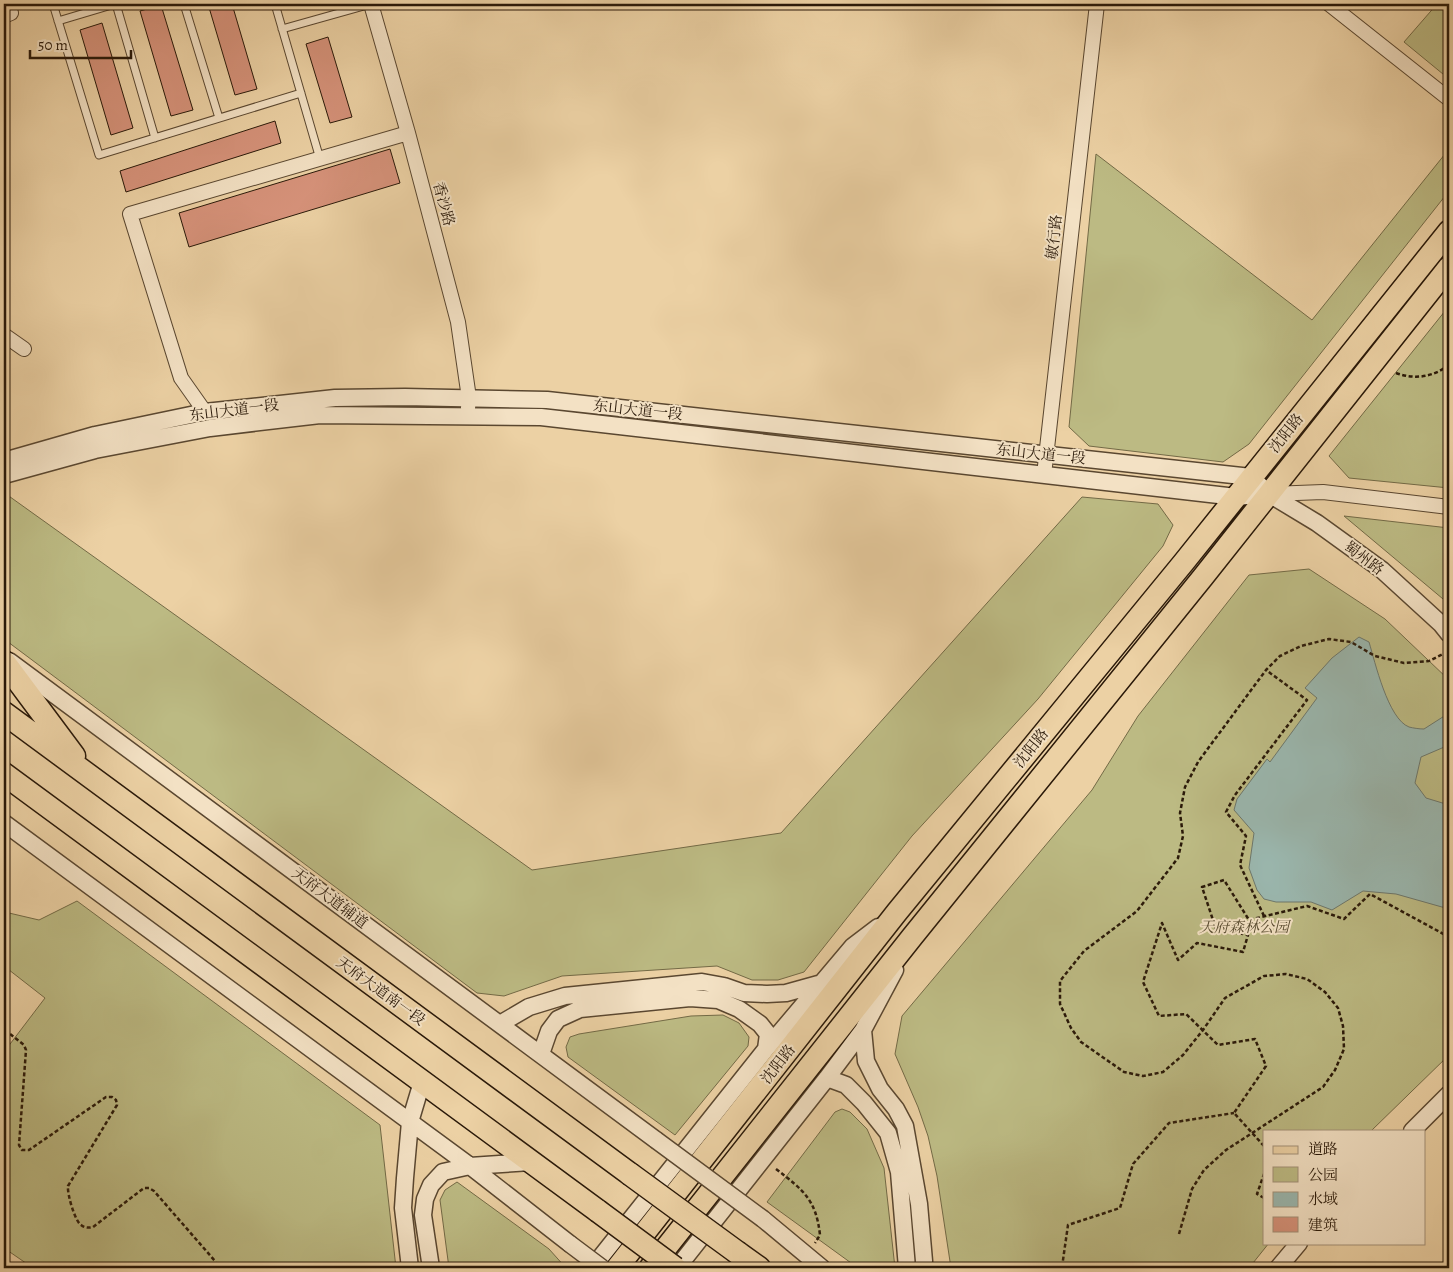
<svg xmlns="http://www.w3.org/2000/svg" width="1453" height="1272" viewBox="0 0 1453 1272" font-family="Alegreya,'Noto Serif SC',serif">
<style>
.green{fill:#bcba83;stroke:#736a46}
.water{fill:#9ab6ad;stroke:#6d776b}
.building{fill:#d6927a;stroke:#2a1909}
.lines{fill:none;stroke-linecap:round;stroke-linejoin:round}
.service-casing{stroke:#5a4730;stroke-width:9}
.minor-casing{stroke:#5a4730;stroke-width:16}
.tertiary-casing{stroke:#5a4730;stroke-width:19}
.primary-casing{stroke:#2a1909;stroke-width:24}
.trunk-casing{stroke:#2a1909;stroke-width:25}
.path{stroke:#2a1909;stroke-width:2.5;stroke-dasharray:4 2.5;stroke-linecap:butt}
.service{stroke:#f3e1c4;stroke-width:7}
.minor{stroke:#f3e1c4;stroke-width:14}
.tertiary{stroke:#f3e1c4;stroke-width:16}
.primary{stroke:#ecd1a4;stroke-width:21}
.trunk{stroke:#ecd1a4;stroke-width:22}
.tertiary-bridge-casing{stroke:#5a4730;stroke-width:19;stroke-linecap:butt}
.trunk-bridge-casing{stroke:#2a1909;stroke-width:25;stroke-linecap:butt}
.tertiary-bridge{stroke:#f3e1c4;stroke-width:16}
.trunk-bridge{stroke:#ecd1a4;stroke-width:22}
.labels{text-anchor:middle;stroke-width:4;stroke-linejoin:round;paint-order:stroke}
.street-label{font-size:15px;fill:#2a1909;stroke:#f3e1c4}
.park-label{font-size:15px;font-style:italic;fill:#56492e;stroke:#f3e1c4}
</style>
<rect width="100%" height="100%" fill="#ecd1a4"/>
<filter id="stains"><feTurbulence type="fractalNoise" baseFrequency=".004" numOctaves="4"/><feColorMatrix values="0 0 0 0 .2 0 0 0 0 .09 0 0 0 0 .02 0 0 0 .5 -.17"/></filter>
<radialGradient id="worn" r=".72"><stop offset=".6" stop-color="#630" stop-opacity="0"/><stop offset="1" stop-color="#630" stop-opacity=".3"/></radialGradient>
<path class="green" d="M1437,4H1449V79L1404,42Z
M1449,149V191L1249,444L1223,462L1089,446L1069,427L1096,154L1312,320Z
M1449,306V488L1349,478L1329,456Z
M6,494L532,870L781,833L1082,497L1158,504L1173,525L1163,546L1038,699L912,836L804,972L778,980H752L717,966L562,976L504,996L477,993L4,639V495Z
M1344,516L1449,528V604Z
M1309,569L1385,619L1449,680V1055L1371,1131H1264V1243H1269L1249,1268H951L937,1176L928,1136L918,1107L895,1054L902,1016L1092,790L1138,716L1249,575Z
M77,901L380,1125L396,1268H33L4,1248V1052L45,998L4,966V920L9,913L39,920Z
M723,1015L739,1023L749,1037L748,1046L675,1135L568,1057L566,1047L570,1037L579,1034L691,1016Z
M842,1109L850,1112L867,1129L884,1168L895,1268H858L767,1202L835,1112Z
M457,1182L549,1249L566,1268H449L440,1200L445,1190Z"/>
<path class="water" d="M1359,637L1369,642C1375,662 1388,719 1409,727C1413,728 1419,729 1424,729L1449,713V745L1421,757L1415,783L1426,798L1449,805V909L1396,894L1363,891L1332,910L1311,902H1276L1264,899L1257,890L1249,868L1254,833L1234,810L1237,799L1267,759L1270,762L1317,698L1305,688L1332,658Z"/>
<path class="building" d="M208,4H232L257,89L235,95Z
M161,5L193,110L171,116L140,11Z
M102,23L133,128L111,135L80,30Z
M328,37L352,117L330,123L306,44Z
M275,121L281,143L126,192L120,171Z
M390,149L400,183L189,247L179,213Z"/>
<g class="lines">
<g class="service-casing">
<path id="service" d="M53,4L99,155L301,93
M116,4L155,138
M184,4L219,118
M275,4L320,159
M58,21L115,4
M282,29L371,4"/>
</g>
<g class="minor-casing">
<path id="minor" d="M371,4L408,133L458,322L469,398L468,408
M1329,4L1449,99
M4,16L11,13
M4,335L24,349
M205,412L181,378L130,214L408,133
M1044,475L1097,4
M1269,494L1323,492L1449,507"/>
</g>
<g class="tertiary-casing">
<path id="tertiary" d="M4,461L95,435L205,412L335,398L405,397L547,400L1251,477L1269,494L1317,523L1382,570L1441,624L1449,634
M4,475L95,450L210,428L320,415L541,417L1236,497L1269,494
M9,661L656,1140
M4,823L470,1166L570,1244
M500,1024L529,1007L565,996L702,982L724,986L744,993L767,994L786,993L822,983
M863,1030L866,1061L880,1089L896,1109L905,1126L919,1204L924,1261L923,1268
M541,1054L549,1031L558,1019L580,1009L690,998L718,1000L739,1009L760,1024L768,1034L766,1049
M827,1078L846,1085L864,1103L888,1133L899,1172L907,1268
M1412,1131L1449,1094
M763,1219L822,1268
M410,1268L403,1208L405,1178L410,1122L422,1082
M431,1268L423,1215L425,1199L431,1185L443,1172L470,1166L531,1162
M592,1268L766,1049L853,946L878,927
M677,1268L827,1078L863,1030L895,970
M1278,1268L1299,1243"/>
</g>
<g class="primary-casing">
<path id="primary" d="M617,1268L897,912L1184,562L1449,231
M650,1268L912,937L1203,577L1449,267"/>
</g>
<g class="trunk-casing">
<path id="trunk" d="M4,662L74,756
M4,713L630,1174
M4,774L598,1211
M738,1253L759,1268"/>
</g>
<path class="path" d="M1396,373C1415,380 1433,377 1449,365
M1264,916L1240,865L1246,836L1226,812L1235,795L1307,700L1266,670
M5,1030L24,1045L26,1050L19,1145L22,1150H29L106,1097H112L116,1100L117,1105L68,1186C67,1194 75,1221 81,1225C85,1228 89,1228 93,1227L144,1188H149L154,1191L215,1261L218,1268
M1264,1146L1234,1113L1266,1066L1255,1039L1218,1045L1186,1014L1159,1016L1143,982L1162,923L1178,960L1197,943L1243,952L1248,935L1216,929L1202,887L1224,880L1249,920L1307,906L1344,919L1370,894L1449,937
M776,1169C803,1190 816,1199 820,1235L815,1243
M1264,1198L1257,1194L1264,1174
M1179,1234L1192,1189L1204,1170L1226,1150L1323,1087L1335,1070L1344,1049L1343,1026L1338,1008L1325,992L1307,979L1286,974L1264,976L1225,998L1203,1030L1183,1055L1163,1072L1143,1076L1124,1072L1081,1042L1071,1028L1060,1004V981L1084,951L1137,911L1178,858L1183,836L1180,813L1185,787L1198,762L1266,670L1280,656L1301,646L1329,639L1351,642L1375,656L1404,663L1429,661L1449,651
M1062,1267L1068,1225L1120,1208L1133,1164L1169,1123L1234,1113"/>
<use href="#service" class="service"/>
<use href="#minor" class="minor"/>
<use href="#tertiary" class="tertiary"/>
<use href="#primary" class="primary"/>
<use href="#trunk" class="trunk"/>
<g class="tertiary-bridge-casing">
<path id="tertiary-bridge" d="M656,1140L763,1219
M570,1244L602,1268"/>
</g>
<g class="trunk-bridge-casing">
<path id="trunk-bridge" d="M630,1174L738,1253
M598,1211L675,1268"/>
</g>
<use href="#tertiary-bridge" class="tertiary-bridge"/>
<use href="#trunk-bridge" class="trunk-bridge"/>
</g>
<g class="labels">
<g class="street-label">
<text transform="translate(444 204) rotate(75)" y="5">香沙路</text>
<text transform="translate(1054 237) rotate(-84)" y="5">敏行路</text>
<text transform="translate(234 410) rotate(-7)" y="5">东山大道一段</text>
<text transform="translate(638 410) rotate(6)" y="5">东山大道一段</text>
<text transform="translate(1286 433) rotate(-51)" y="5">沈阳路</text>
<text transform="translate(1041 454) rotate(6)" y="5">东山大道一段</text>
<text transform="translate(1364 558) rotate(37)" y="5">蜀州路</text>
<text transform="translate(1031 748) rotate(-51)" y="5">沈阳路</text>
<text transform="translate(330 898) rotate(37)" y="5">天府大道辅道</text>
<text transform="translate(381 991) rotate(36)" y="5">天府大道南一段</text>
<text transform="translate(778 1064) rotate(-52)" y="5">沈阳路</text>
</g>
<g class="park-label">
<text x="1244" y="932">天府森林公园</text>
</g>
</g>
<rect width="1453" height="1272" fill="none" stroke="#ecd1a4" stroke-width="20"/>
<rect x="5" y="5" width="1443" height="1262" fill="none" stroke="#2a1909" stroke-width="2.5"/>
<rect x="10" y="10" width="1433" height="1252" fill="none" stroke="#2a1909"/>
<rect x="1263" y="1130" width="162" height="115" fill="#f3e1c4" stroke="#a39179"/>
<rect x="1273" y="1146" width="25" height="8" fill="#ecd1a4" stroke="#a39179"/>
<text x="1308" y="1154" font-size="15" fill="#2a1909">道路</text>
<rect x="1273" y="1167" width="25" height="15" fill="#bcba83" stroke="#a39179"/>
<text x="1308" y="1180" font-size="15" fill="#2a1909">公园</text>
<rect x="1273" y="1192" width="25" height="15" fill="#9ab6ad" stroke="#a39179"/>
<text x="1308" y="1204" font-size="15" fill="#2a1909">水域</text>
<rect x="1273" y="1217" width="25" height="15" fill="#d6927a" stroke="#a39179"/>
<text x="1308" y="1230" font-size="15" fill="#2a1909">建筑</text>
<path d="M30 50v8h101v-8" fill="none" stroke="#2a1909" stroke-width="2.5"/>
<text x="38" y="50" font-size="15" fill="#2a1909" stroke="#f3e1c4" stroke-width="4" paint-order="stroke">50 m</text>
<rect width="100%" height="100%" filter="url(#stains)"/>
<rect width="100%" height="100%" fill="url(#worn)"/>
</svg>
